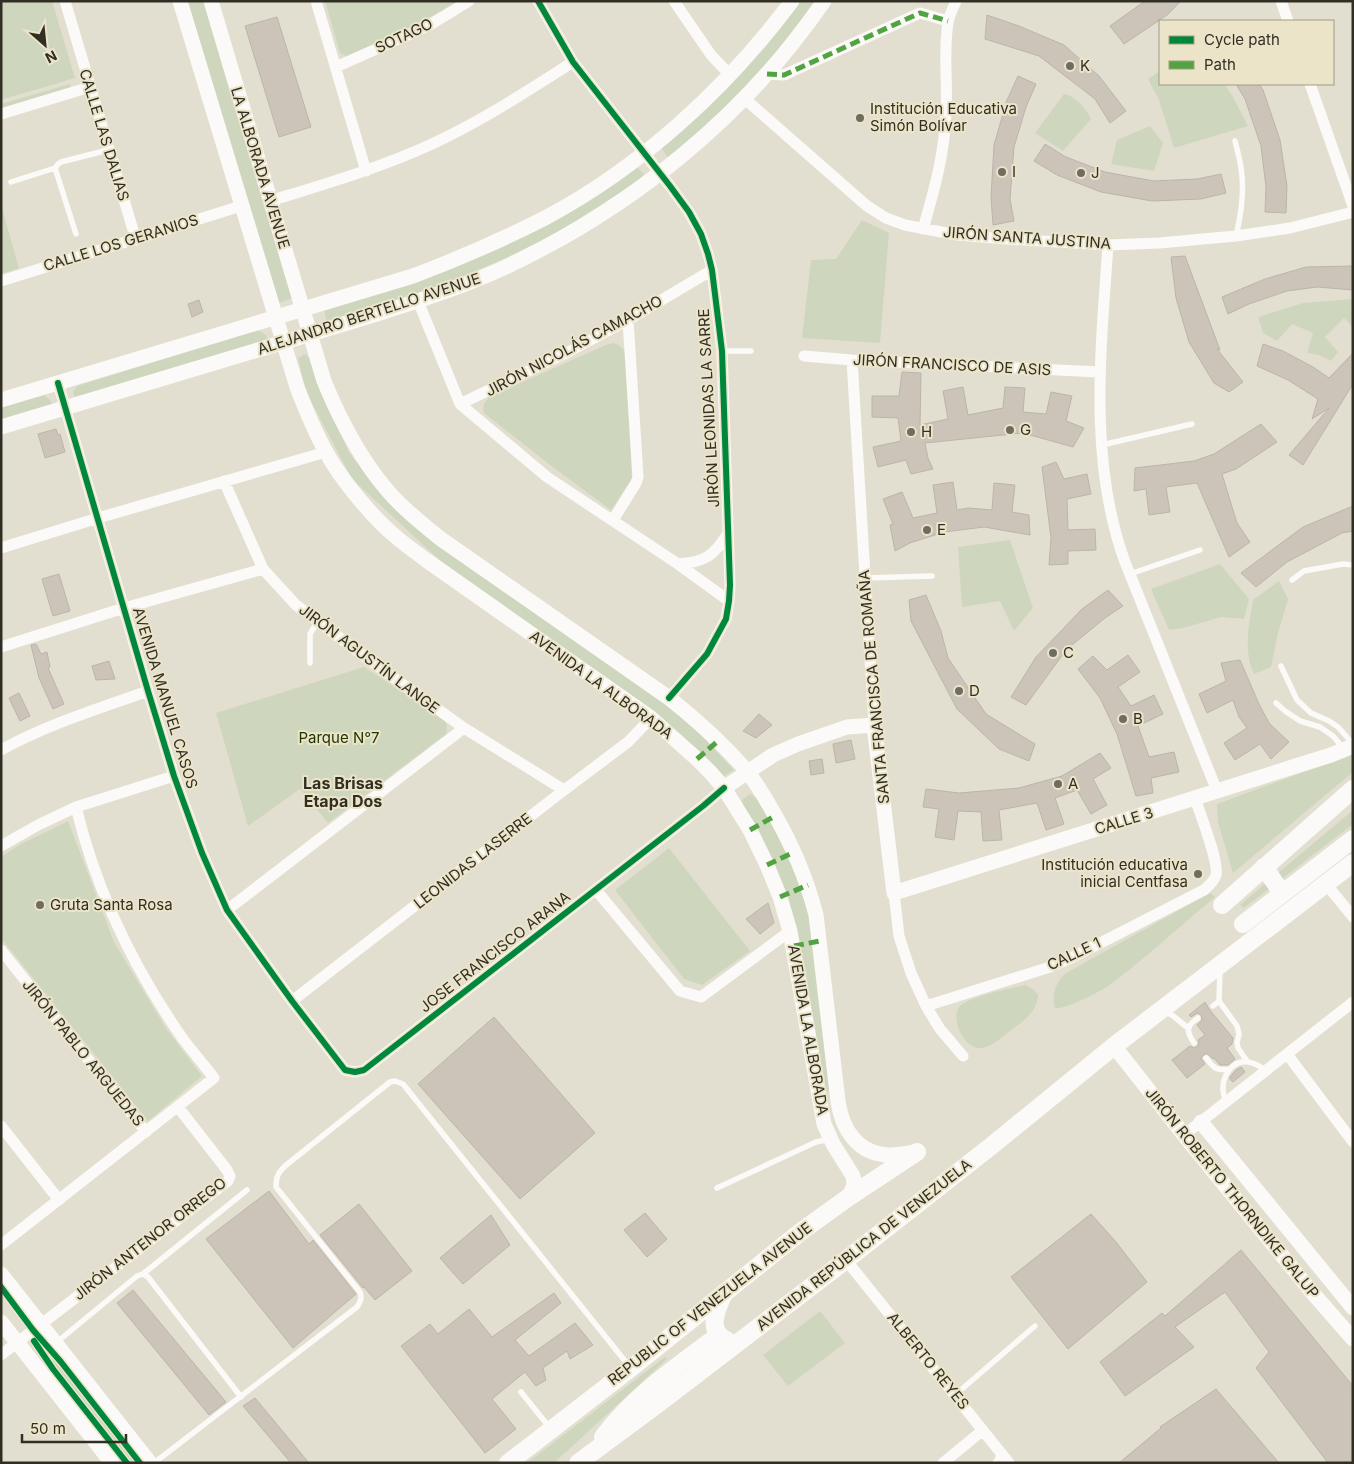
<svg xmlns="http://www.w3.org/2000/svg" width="1354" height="1464" viewBox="0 0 1354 1464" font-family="Inter,sans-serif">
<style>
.green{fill:#cfd6be}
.building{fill:#ccc4b8;stroke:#bab5aa}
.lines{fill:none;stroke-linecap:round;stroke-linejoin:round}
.lane{stroke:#fbfaf8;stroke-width:5.5}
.street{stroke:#fbfaf8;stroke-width:11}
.secondary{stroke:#fbfaf8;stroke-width:15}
.primary{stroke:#fbfaf8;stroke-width:18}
.quiet{stroke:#52a442;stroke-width:5;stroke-dasharray:10 5;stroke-linecap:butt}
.cycleway-casing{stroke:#ebe4c8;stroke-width:9}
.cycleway{stroke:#00873e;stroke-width:6}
.poi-dot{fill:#6f6c60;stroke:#ebe4c8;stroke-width:2}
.labels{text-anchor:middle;stroke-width:4;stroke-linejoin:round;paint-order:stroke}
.street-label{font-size:15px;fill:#312e24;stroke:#ebe4c8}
.poi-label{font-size:15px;fill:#312e24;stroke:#ebe4c8;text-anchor:start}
.park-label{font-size:15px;fill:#203700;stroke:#ebe4c8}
.neighbourhood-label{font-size:16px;font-weight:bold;fill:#312e24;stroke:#ebe4c8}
</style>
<rect width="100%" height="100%" fill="#e3dfd0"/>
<path class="green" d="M1,1H52L75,78L1,100Z
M187,1H205L295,297L279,303Z
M325,1H458C422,23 385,40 346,56L340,53Z
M795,1H815L760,73L720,113L668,158L661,147Z
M1160,71V84H1224L1232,95L1248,126L1174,148L1159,100L1148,79Z
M70,84L71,88L1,109V104Z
M1064,94C1074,95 1087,109 1091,119L1063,151L1035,133Z
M1150,126L1163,143L1154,171L1111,164L1117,140Z
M636,166L644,174L638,181L556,234L499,261L428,291L327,323L324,309L423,279Z
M1,205L19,268L1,274Z
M862,220L889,233L880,343L802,338L811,260L836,259Z
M1353,299V327L1344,318L1325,337L1338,352L1331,361L1319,355L1307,353L1313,333L1292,324L1277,341L1263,333L1258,317L1303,303Z
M258,330L266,335L267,340L75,398L73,392L77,386Z
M614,343L621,347L625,351L632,478L611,510L554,468L484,413L483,409L484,404L489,397L608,344Z
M305,354L312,360L348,451L374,485L687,720L734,770L716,781L661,721L444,564L352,479L306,392L298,358Z
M44,395L49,399L53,405L1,425V407Z
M1010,540L1033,608L1014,631L1000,601L962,607L958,547Z
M1220,564L1249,599L1244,619L1221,617L1183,628L1169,630L1151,589Z
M1279,581L1288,599L1278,633L1271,667L1254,674C1243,651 1249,624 1253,600Z
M364,667L444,719L447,725L446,734L328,823L300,789L248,826L216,713Z
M1353,754V772L1233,873L1218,822L1217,804Z
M750,794L760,800L780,838L800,882L811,920L829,1089L826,1094L806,975L795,925L744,811L742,800Z
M1353,810V824L1244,908L1240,905Z
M68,821L114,942L165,1027L202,1076L148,1121L1,938V857L19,845Z
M669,848L750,951L702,985L684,979L615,890Z
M1210,893L1215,897C1180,926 1147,957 1111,984C1102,991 1065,1010 1055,1008C1051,996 1056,981 1066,973Z
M1025,985L1034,990L1038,995C1037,1011 1026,1019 1014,1028C1005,1034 994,1046 982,1048C965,1051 949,1019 960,1006C969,997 1012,988 1025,985Z
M820,1311L845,1343L788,1386L763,1355Z
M44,1349L64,1366L140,1463H127L59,1377Z
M665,1357L667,1359L554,1463H527Z"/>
<path class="building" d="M1145,1H1181L1167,15L1124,44L1110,26Z
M987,15L1019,26L1064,45L1099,76L1126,111L1110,123L1095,99L1039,56L985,39Z
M277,17L311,127L279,137L245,26Z
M1018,76L1036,84L1026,107L1014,147L1010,199L1014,221L993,225L991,197L994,145L1007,100Z
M1236,84H1259L1263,90L1280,140L1287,186L1286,213L1265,212L1266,187L1261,146L1245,99Z
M1045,144L1066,157L1105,172L1154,181L1197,179L1221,174L1226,193L1201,199L1152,201L1101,192L1057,175L1034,161Z
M1185,256L1220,350L1217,349L1243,382L1229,392L1214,383L1189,342L1176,298L1171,257Z
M1353,266V290L1317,287L1287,291L1249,304L1228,314L1222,297L1265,279L1306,267Z
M199,300L203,312L192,317L188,304Z
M1263,344L1283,351L1313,367L1329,378L1353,353V384L1303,465L1289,455L1329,408L1312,419L1318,399L1288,380L1257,366Z
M902,372L921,373L920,425L948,419L943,391L963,387L968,415L1003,408L1005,387L1025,388L1023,412L1046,414L1051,392L1072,396L1066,421L1084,428L1073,447L1023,433L925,443L928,458L933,469L911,474L906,460L878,467L873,447L901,441L898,418L872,417V396H899Z
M1261,424L1277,442L1236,469L1222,474L1237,523L1250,542L1229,557L1197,483L1166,487L1170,512L1149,515L1146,489L1134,491L1135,468L1194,461L1214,454Z
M56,429L58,435L60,434L65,452L45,458L38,434Z
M1056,462L1064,479L1087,474L1091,494L1067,499L1068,530L1095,529L1096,550L1068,551V564L1049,565L1051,538L1042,467Z
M953,482L957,510L968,508L992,510L994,483L1015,485L1012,512L1029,515L1030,535L984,527L944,532L910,543L895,551L890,525L893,524L883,499L902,492L913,518L937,513L933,485Z
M1353,506V531L1342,533L1287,562L1256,587L1241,573L1303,527Z
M59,574L70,611L53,616L42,579Z
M1108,590L1123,606L1105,618L1066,650L1026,705L1011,697L1036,657L1082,609Z
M926,595L941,631L948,658L986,714L1035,744L1029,761L999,749L957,709L911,621L909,600Z
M36,644L41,654L47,652L50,667L48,668L64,704L53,709L39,678L31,645Z
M1128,655L1140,672L1118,687L1131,706L1154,695L1163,714L1138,726L1149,757L1174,752L1179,772L1151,778L1153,793L1136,796L1117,734L1100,698L1078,669L1093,656L1107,670Z
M1240,660L1259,704L1269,723L1289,742L1271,759L1260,744L1235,760L1224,743L1247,728L1239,717L1233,700L1207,713L1199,694L1226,681L1221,663Z
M109,661L115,679L96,680L92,666Z
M19,693L30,716L20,721L9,698Z
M759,714L772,725L756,738L743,731Z
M851,740L855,759L836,763L833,744Z
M1100,753L1111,768L1093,779L1107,805L1091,814L1077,790L1055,798L1064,824L1046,830L1037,803L999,810L1002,840L983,841L981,812L958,811L954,840L935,837L939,809L923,807L926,789L959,793L1019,788L1062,776Z
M822,759L824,773L811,775L809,761Z
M768,903L774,923L760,934L746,919Z
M1205,1002L1209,1009L1233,1038L1232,1044L1227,1048L1235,1059L1228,1065H1220L1214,1058L1213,1059L1208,1054H1205L1201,1058L1205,1064L1187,1078L1172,1060L1190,1046L1194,1048L1197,1047L1199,1043L1198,1040L1205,1035L1197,1025L1202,1020L1201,1015L1197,1013L1191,1017L1189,1015Z
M494,1017L595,1133L520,1199L418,1084Z
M1241,1067L1245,1072L1233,1082L1230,1079V1077L1236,1070Z
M269,1191L309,1244L313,1240L356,1294L293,1348L206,1239Z
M359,1204L412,1271L375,1300L364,1287L363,1288L320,1235Z
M645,1213L667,1239L647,1257L624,1230Z
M1091,1214L1116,1242L1147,1282L1068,1349L1011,1277Z
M491,1215L510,1245L463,1284L440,1258Z
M1241,1250L1353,1386V1463H1328L1256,1368L1269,1352L1225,1292L1175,1327L1194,1347L1125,1396L1100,1362L1162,1313L1165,1316Z
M133,1290L226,1402L209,1415L117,1303Z
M554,1293L561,1303L515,1340L529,1356L575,1323L593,1345L570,1359L567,1351L543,1368L546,1380L536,1386L525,1372L492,1399L516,1429L485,1453L401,1346L430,1324L438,1334L469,1309L492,1337Z
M1216,1389L1279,1463H1119L1161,1428L1160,1427Z
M255,1398L309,1463H291L243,1406Z"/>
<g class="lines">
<path class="lane" d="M1235,141C1237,150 1240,159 1241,168C1245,191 1241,215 1236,236
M11,182L55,168
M76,234L55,168L58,164L61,162L108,150
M722,351H751
M1102,445L1192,424
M1130,574L1200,550
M865,578L932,576
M1292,580L1304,571L1343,564L1353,565
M310,663V634L318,621
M1281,666L1297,700L1311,713L1329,721L1338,727L1353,744
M1276,703L1285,711L1300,721L1320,727L1333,736L1343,748
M1219,1001L1237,1026L1239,1034L1237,1043L1238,1048L1247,1061
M1213,1006L1219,1001L1220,969
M1163,1011L1172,1015L1188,1028
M1194,1043C1186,1031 1186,1026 1198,1018
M1206,1058C1215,1069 1216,1071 1230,1069
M1226,1102C1225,1098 1223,1094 1223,1091C1222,1076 1232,1060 1248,1062C1255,1063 1260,1067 1266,1070
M717,1188L816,1142L830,1139
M143,1274L247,1190
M57,1342L137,1276L143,1274L148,1277L241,1397
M521,1392L550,1428
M955,1395L1035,1326
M154,1463L357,1307C361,1301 362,1298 360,1292L276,1187C276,1177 278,1173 285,1166L390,1082L395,1081L403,1084L629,1366
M995,1463L1001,1453"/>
<path class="street" d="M65,1L136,240
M316,1L366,171
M538,1L573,62L670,186L689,212L701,234L708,254L712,270L722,351L730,585L729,601L726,619L707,654L669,698
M674,1L711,55L730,75
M1281,1L1288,21
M336,67L428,26L469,1
M767,74L784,75L920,13L948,21
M1310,84L1353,206
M745,99L867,206L886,218L905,225L957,235L1007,239L1108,245L1159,243L1236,236L1290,228L1353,212
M1,114L90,87
M270,201C325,184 380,168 432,144C482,121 527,91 573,62
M923,229C934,191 945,152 946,112C948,82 943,52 948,23C949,16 953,8 956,1
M1108,245C1101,349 1088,461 1125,562L1217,791
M1,281L241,206
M418,301L460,404L547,477L678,564L729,601
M804,356L852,360L1100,372
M852,360L874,725
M58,383L148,691L174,776L202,853L227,910L292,1001L345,1070L355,1072L364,1070L703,806L724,788
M460,404L570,351L628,320L712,270
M224,481L263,569L296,605L380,668L464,728L564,790
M613,520L636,483L638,477L628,320
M1,548L98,518L326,452
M678,564C705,562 714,556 728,533
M1,647L124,608L263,569
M1,750C48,724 98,709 148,691
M1,846L38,825L76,807L174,776
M1326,884L1353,917
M596,890L680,991L701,997L790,931
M894,893L899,936L911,973L926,1006L940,1029L963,1056
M227,910L464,728
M1,950L146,1132
M292,1001L559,794L628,742L651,718
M926,1006L1050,967L1071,958L1204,890C1209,885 1214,882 1216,875C1219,861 1200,814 1195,798
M1287,1054L1353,1142
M1,1126L59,1200
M1184,1135L1353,1002
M1,1245L214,1078C204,1065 193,1052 183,1039C134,969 96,890 76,807
M846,1260L1009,1463
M1,1355L228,1181L230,1176L227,1170L178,1107
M943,1463L983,1430"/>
<path class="secondary" d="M180,1L297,387C305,408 314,430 325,450C339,477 372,517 395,536C405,545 416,552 426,560L651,718L697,759L711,773L724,788L750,830L767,865L780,897L790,931L824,1124L833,1144L853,1176L854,1185L849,1197
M211,1L324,381C340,420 359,457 387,490C402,508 422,524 441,539L669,698C697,720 723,744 747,771C756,783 764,796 772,810C792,844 806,876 816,915L838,1101C842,1130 858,1154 889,1155C898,1155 908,1153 917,1152
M1,400L413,276C458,259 502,240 545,218C641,167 727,88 792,1
M1,427C91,400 181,373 271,346C307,335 344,324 380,313C424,299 468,285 510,265C635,205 745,116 824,1
M724,788L773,755L798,744L847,727L874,725L894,893L1299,765L1331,755L1353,746
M1114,1046L1184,1135L1311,1291L1353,1339
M1201,1122L1353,1308
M1,1274L150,1463
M1,1322L112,1463"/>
<path class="primary" d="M1264,867L1282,893
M1222,905L1353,789
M1243,924L1353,839
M724,1293C716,1310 706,1332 728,1341
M603,1437C634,1395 678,1366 719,1335
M508,1463L631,1368L803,1230L849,1197L917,1152
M578,1463L659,1403L846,1260L990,1147L1114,1046L1353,863"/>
<path class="quiet" d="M767,74L784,75L920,13L948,21
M697,759L718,741
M750,830L775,816
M767,865L794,852
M780,897L808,885
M794,946L820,941"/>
<g class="cycleway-casing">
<path id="cycleway" d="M538,1L573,62L670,186L689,212L701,234L708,254L712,270L722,351L730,585L729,601L726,619L707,654L669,698
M58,383L148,691L174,776L202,853L227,910L292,1001L345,1070L355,1072L364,1070L703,806L724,788
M1,1287L33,1330L61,1362L140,1463
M34,1341L53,1369L127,1463"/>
</g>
<use href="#cycleway" class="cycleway"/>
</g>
<g class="poi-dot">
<circle cx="1070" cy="66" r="5"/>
<circle cx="860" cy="118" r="5"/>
<circle cx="1002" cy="172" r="5"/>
<circle cx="1081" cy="173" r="5"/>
<circle cx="1010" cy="430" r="5"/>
<circle cx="911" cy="432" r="5"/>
<circle cx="927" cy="530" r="5"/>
<circle cx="1053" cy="653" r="5"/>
<circle cx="959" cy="691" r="5"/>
<circle cx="1123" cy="719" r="5"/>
<circle cx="1058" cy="784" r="5"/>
<circle cx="1198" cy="874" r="5"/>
<circle cx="40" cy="905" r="5"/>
</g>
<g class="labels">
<g class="street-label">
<text transform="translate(404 36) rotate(-25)" y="5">SOTAGO</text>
<text transform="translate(104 135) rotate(73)" y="5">CALLE LAS DALIAS</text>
<text transform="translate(260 168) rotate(73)" y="5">LA ALBORADA AVENUE</text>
<text transform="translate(1027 238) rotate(4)" y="5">JIRÓN SANTA JUSTINA</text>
<text transform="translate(121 243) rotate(-17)" y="5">CALLE LOS GERANIOS</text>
<text transform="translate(369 314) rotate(-18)" y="5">ALEJANDRO BERTELLO AVENUE</text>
<text transform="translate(574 346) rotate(-28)" y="5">JIRÓN NICOLÁS CAMACHO</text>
<text transform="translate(952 365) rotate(3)" y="5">JIRÓN FRANCISCO DE ASIS</text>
<text transform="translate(709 408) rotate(-93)" y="5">JIRÓN LEONIDAS LA SARRE</text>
<text transform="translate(369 659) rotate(37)" y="5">JIRÓN AGUSTÍN LANGE</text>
<text transform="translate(601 685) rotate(36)" y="5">AVENIDA LA ALBORADA</text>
<text transform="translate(874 687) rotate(-95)" y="5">SANTA FRANCISCA DE ROMAÑA</text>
<text transform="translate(165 698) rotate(73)" y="5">AVENIDA MANUEL CASOS</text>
<text transform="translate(1124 821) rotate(-17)" y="5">CALLE 3</text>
<text transform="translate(473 861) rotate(-38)" y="5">LEONIDAS LASERRE</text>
<text transform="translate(495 952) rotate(-38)" y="5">JOSE FRANCISCO ARANA</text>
<text transform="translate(1074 954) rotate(-25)" y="5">CALLE 1</text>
<text transform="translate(808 1030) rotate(80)" y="5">AVENIDA LA ALBORADA</text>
<text transform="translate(83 1053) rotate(51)" y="5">JIRÓN PABLO ARGUEDAS</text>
<text transform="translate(1232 1193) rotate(51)" y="5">JIRÓN ROBERTO THORNDIKE GALUP</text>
<text transform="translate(150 1239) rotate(-38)" y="5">JIRÓN ANTENOR ORREGO</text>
<text transform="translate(864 1245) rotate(-38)" y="5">AVENIDA REPÚBLICA DE VENEZUELA</text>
<text transform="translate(710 1304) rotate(-38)" y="5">REPUBLIC OF VENEZUELA AVENUE</text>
<text transform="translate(928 1361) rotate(51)" y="5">ALBERTO REYES</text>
</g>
<g class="poi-label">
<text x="1080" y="71">K</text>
<text x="870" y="114">Institución Educativa<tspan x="870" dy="17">Simón Bolívar</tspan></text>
<text x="1012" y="177">I</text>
<text x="1091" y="178">J</text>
<text x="1020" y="435">G</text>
<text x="921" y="437">H</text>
<text x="937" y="535">E</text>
<text x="1063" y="658">C</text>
<text x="969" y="696">D</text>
<text x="1133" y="724">B</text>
<text x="1068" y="789">A</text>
<text x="1188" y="870" text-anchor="end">Institución educativa<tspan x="1188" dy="17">inicial Centfasa</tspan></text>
<text x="50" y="910">Gruta Santa Rosa</text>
</g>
<g class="park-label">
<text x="339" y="743">Parque N°7</text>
</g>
<g class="neighbourhood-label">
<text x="343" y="789">Las Brisas<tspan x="343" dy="18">Etapa Dos</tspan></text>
</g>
</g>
<rect width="1354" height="1464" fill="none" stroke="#312e24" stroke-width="5"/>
<rect x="1159" y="20" width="175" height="65" fill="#ebe4c8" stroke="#a19b86"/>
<rect x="1169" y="36" width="25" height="8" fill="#00873e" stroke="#a19b86"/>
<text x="1204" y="45" font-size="15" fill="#312e24">Cycle path</text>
<rect x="1169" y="61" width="25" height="8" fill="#52a442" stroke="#a19b86"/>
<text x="1204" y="70" font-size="15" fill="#312e24">Path</text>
<g transform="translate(45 45) rotate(153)" stroke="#ebe4c8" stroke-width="4" paint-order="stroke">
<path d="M0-4L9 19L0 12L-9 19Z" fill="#312e24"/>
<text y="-8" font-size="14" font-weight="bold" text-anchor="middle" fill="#312e24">N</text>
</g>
<path d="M22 1434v8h104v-8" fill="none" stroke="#312e24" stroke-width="2.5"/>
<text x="30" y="1434" font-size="15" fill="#312e24" stroke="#ebe4c8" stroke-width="4" paint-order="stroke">50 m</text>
</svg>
